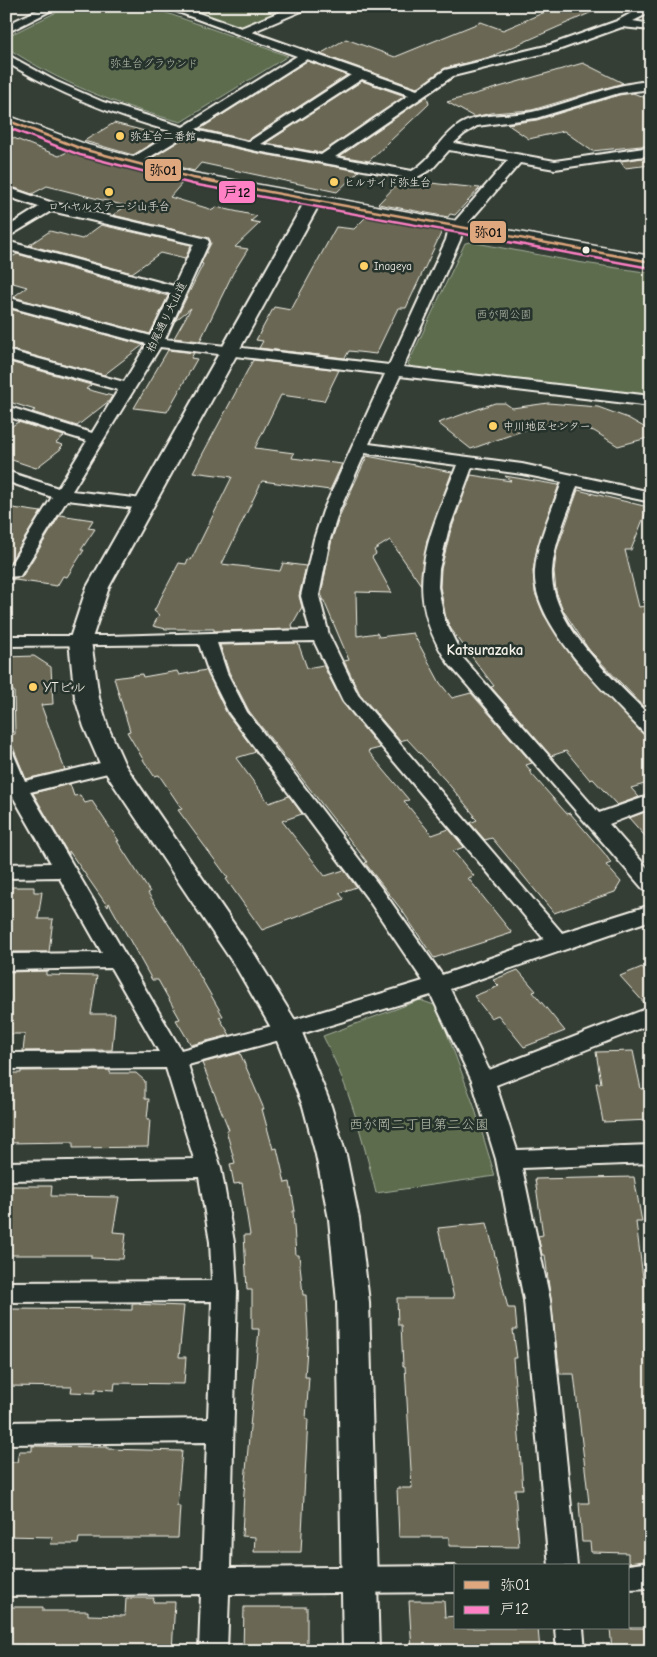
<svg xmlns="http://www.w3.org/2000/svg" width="657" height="1657" viewBox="0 0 657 1657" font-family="'Comic Neue','Klee One',sans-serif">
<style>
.green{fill:#5b6c4e;stroke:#a8ae9b}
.building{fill:#6a6854;stroke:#f4f1e8}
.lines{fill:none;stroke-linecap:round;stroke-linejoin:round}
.minor-casing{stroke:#f4f1e8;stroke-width:4}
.tertiary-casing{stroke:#f4f1e8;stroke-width:4}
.secondary-casing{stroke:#f4f1e8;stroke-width:3}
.minor{fill:#26332d;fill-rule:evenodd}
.tertiary{fill:#26332d;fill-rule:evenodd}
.secondary{fill:#26332d;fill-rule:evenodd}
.bus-1-casing{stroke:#26332d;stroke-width:5}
.bus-2-casing{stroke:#26332d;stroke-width:5}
.bus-1{stroke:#dfa77e;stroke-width:2.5}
.bus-2{stroke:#ff80c5;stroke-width:2.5}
.poi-dot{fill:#ffd166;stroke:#26332d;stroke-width:2}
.bus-dot{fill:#f4f1e8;stroke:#26332d;stroke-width:2}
.labels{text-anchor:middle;stroke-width:5;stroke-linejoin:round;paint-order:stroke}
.far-park-label{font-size:11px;fill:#b7bcaa;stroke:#26332d}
.far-poi-label{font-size:11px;fill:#f4f1e8;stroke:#26332d;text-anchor:start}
.far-street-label{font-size:11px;fill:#f4f1e8;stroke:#26332d}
.poi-label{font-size:14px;fill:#f4f1e8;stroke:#26332d;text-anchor:start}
.park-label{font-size:14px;fill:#b7bcaa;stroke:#26332d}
.neighbourhood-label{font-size:15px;font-weight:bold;fill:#f4f1e8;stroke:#26332d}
.line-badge{stroke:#26332d;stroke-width:2}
.pale-badge-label{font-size:14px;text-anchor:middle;font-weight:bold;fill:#111}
</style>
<rect width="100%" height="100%" fill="#343e35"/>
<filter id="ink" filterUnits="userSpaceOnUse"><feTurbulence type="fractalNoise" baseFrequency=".02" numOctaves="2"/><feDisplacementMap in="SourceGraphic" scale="10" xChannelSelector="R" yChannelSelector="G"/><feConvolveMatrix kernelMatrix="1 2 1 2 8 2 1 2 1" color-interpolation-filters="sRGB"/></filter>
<g filter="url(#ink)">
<path class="green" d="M69,6H147L288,56L181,122C118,106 60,83 6,47V37Z
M180,6H293L240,28Z
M471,242L577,262L651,273V395L412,368L408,364L465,243Z
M420,1000L437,1006L474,1106L495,1176L376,1193C362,1136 350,1089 323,1036Z"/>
<path class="building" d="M559,6H590L592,12L490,57L445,68L417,88L320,54L346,39L395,57L481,22L503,30Z
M307,61L347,75L248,140L200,129Z
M583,63L623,83L532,110L492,113L474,117L447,102Z
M362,81L405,96L321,153L266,143Z
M633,93L651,100V145L592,151L564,131L529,139L507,124L537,120L619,95Z
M427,96L429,104L369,161L340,156Z
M114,123L164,136L133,155L84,141Z
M6,135L59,156L67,152L183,182L170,197L213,210L216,207L257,216L251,221L260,223L235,247L248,249L233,273L200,341L174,338L191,308L175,321L203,264L201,263L211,243L209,238L113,215L126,206L47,186L32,194L6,185Z
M186,137L257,153L359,171L337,192L201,163L194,171L150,159Z
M651,157V165L625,168L620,161Z
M402,179L439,184L480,188L455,215L450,214L448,217L378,204Z
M366,217L442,231L406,308H398L376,354L349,351L345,358L259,348L263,341L256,340L274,307L291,310L336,227L354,229Z
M101,225L191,245L185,259L160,253L132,273L29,245L50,231L82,239Z
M6,253L14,256L17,254L168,296L150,334L13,297L27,287L6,281Z
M6,308L143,345L104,375L6,348Z
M168,350L194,353L191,358L197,359L167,412L134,408Z
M253,360L339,370L324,401L281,395L255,448L294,453L292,458L342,464L330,490L262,481L222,564L280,571L283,563L306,566L299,596L302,607L292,625L293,629L214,631V629H166L153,626L159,615L154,611L179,563L186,564L188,559L191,560L232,477L193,472Z
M6,361L91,385L86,389L112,396L109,401L77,426L32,412L35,410L6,401Z
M495,403H505L512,408L548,403L598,407L628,418L651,431V437L618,446L594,431L571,425H549L536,426L471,449L438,423Z
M18,422L64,436L56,443L63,445L60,448H62L36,468L6,458V430Z
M367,456L452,472L427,540L421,585L390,540L374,550L376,554L372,557L392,593L356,592L357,636L377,633L379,637L413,633L440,683L452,698L471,693L532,763L526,765L531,771H529L567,814L570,813L605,854L611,863L606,865L621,882L615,892L554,913L492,838L485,840L470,823L477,820L473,816H475L446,781L407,739L400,741L360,694L344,661L349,660L321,594L332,539L340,515Z
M471,475L511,481L505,476L559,485L537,548L533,571L535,593L544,615L574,660L643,734L651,737V782L631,788L639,797L617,805L593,779L590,780L566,751L551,756L491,687L494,686L451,629L446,618L440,587L441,569L450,533Z
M578,490L648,507L631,550H625L639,607L645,606L651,613V714L589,650L563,610L556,591L554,571L557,549Z
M6,507L41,512L8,565H6Z
M60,515L93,520L88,528L95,529L81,550H84L67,577L63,576L57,586L8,579L22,577Z
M298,643L307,668L323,665L342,702L380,748L368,751L409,800L404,801L432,835L449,829L464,847L453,851L474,876L468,878L512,933L434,958L403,912L365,863L367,862L249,711L229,672L220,645Z
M34,656L51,667L53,704L41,705L65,770L26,779L8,735L15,734L14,691H6V657Z
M206,670L227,714L256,752L236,758L269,803L289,796L302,814L282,821L325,876L344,870L356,887L339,893L344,899L262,930L226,879L228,878L178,810L182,809L159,775L154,776L144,761L127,732L130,731L114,678L142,674L143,677L177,671L179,675Z
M70,784L74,796L80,795L85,803L92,801L119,841H117L150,892L148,893L182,945L223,1016L219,1017L230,1035L191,1045L176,1020L180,1019L158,980H152L109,903L108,907L69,851V855L33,793Z
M651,810V843L629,818Z
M6,887H34V892H42L38,919H53L49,952H6Z
M642,967L651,977V1005L647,1006L620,976Z
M518,970L536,991L533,992L565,1031L524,1047L498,1015L491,1018L474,996L499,986L493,980Z
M46,971V975L97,976L91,1014H115L112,1050L23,1051L25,1034H6L10,1000H6V972Z
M633,1051L641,1089L651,1088V1120L603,1122L596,1083H601L596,1052Z
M240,1053L264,1109H262L273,1149L277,1148L285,1183L290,1182L295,1211H293L296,1255H299L303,1295H306L308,1335L305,1377H309L306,1419H308L301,1552H254L255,1537L242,1536L244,1492L259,1329H252V1290H247L244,1235H250L242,1183L234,1184L230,1164L235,1163L226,1130H229L202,1063Z
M110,1070V1073H136L145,1081V1099H149L147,1119H150L148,1147L73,1148V1142L6,1143V1073H21V1071Z
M634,1177L642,1222H636L644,1286H651V1560L628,1563V1553L591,1552L590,1542H582L579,1503H589L574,1374H560L545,1255H542L538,1236L543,1235L535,1179Z
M6,1186H52L51,1196L119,1197L113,1232L126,1233L123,1259L91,1258V1255H6Z
M487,1223L508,1308H515L517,1330H513L517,1358H513L523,1489H515L519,1547L449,1546V1537H399L397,1488H412L405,1366H403L401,1325H398L397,1298H454L438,1228Z
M132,1304L184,1306L179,1357H186L184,1384L115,1383L114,1390L95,1389V1393L71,1392L72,1387L6,1386V1318H8L10,1309L132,1310Z
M32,1446L108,1447V1449L182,1451L177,1506H180L178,1538H79L78,1544H51L52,1537L6,1536V1462H17L19,1451H32Z
M126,1598H154L153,1602H175L172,1651L24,1645L23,1651H6V1607H43V1611H88V1615L125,1616Z
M409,1601H444L445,1617L456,1616V1628H538L540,1651H412Z
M244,1607H307V1651H243Z
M610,1628H644L646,1651H612Z"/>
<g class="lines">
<g class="minor-casing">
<path id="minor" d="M46,6H60L6,33V25Z
M162,6H178L241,28L294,6H361L356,9L304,10L252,32L417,90L445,70L550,45L617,21L644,6H651V12L633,21L651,24V30L622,27L558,50L453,76L335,157L412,171C433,159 440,137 461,124C481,112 510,117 532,112C573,103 609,84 651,81V89L619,93L536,118L477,126L464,134L454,143L555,161L651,147V155L555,169L520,163L463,229L460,240L403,367L651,396V406L400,376L369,444L522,464L651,492V502L577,486C568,513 554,541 552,571C549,624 617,682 651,717V735L644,733C610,696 531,625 535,571C537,540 552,511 562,482L522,474L472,467L448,532L439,569L438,587L444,619L463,658L599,813L651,795V808L609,824L651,872V892L644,890L449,664C399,592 429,537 457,465L365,453L339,511L330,539L319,596L329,635L358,695L562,933L651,905V920L450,989L489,1070L651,1007V1024L496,1085L517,1150L651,1145V1163L522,1168L550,1300L577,1566H549L524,1300L496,1159L472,1081L431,995L287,1038L188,1065L221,1168L234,1242L237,1291L230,1568L456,1566V1592L229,1594L227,1651H199L201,1594L6,1596V1570L202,1568L207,1442L6,1444V1422L208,1419L212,1301L6,1302V1282L212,1281L210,1242L199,1177L6,1180V1162L194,1159L166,1068L6,1069V1053L159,1052L111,968L6,970V954L102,953L59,877L6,878V864L51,863L12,795H6V751L13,753L25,781L113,760L120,762L123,766L120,770L30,792L181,1050L287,1022L423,981L367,898L229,713L209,673L199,644L6,646V636H109L310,630L301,596L314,539L323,511L385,374L160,347L72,491L143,499L149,500L151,504L149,508L143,509L67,500L20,576L6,577V567H9L52,497L6,481V471L58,488L87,441L6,416V406L92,433L118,390L6,359V350L124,382L147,344L6,306V297L151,336L171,294L6,249V241L174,286L194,244L51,211L6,238V228L39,207L6,196V187L53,203L207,239L209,242L165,339L389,365L446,240L449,228L508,160L449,150L433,168L414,179L257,151L186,135L132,168L126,164L127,161L174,132C114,116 60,94 6,62V54L55,81L103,102L183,127L297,56ZM307,59L351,75L248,142L195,130ZM362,79L409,95L321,155L261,144ZM314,641L343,701L544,939L442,975L381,888L247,712L227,673L217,643Z
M651,1562V1588L628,1589V1566H621Z
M555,1628H583L585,1651H557Z"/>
</g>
<g class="tertiary-casing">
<path id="tertiary" d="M313,196L319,197L321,201L109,587L91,641L99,698L108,727L125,765L255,955L301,1030L331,1106L346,1155L359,1219L369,1302L379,1651H343L337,1302L329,1219L316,1155L303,1106L273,1031L237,969L101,766L84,727L75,698L69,641L87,587L305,201L307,197Z"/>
</g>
<g class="secondary-casing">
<path id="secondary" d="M6,115L88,145L194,173L651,256V268L193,183L76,153L6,126Z"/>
</g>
<use href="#minor" class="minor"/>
<use href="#tertiary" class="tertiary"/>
<use href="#secondary" class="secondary"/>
<g class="bus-1-casing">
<path id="bus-1" d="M6,120L82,149L193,178L651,262"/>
</g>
<g class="bus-2-casing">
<path id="bus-2" d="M6,127L80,155L192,184L650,268"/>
</g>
<use href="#bus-1" class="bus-1"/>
<use href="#bus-2" class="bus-2"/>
</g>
</g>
<g class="poi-dot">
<circle cx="120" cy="136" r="5"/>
<circle cx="334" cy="182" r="5"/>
<circle cx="109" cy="192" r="5"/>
<circle cx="364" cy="266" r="5"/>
<circle cx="493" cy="426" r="5"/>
<circle cx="33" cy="687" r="5"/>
</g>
<circle class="bus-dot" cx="586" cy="250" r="4.5"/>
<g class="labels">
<g class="far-park-label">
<text x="154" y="67">弥生台グラウンド</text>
<text x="504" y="318">西が岡公園</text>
</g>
<g class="far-poi-label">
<text x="130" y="140">弥生台二番館</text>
<text x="344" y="186">ヒルサイド弥生台</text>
<text x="109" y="210" text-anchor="middle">ロイヤルステージ山手台</text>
<text x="374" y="270">Inageya</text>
<text x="503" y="430">中川地区センター</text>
</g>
<g class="far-street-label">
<text transform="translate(166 317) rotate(-64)" y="4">柏尾通り大山道</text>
</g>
<g class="poi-label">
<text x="43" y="692">YTビル</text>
</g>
<g class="park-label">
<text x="419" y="1129">西が岡二丁目第二公園</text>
</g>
<g class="neighbourhood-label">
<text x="485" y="655">Katsurazaka</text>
</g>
</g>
<g class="line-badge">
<rect x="144" y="158" width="38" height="24" rx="5" fill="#dfa77e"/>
<rect x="218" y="180" width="38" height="24" rx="5" fill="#ff80c5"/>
<rect x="469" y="220" width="38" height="24" rx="5" fill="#dfa77e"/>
</g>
<g class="pale-badge-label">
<text x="163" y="175">弥01</text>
<text x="237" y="197">戸12</text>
<text x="488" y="237">弥01</text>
</g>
<rect width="657" height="1657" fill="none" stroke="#26332d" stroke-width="25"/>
<rect x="12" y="12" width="632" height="1632" fill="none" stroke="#f4f1e8" stroke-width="2" filter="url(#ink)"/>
<rect x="454" y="1564" width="175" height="65" fill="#26332d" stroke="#787f78"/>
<rect x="464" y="1581" width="25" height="8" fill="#dfa77e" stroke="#787f78"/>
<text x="500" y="1590" font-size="15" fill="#f4f1e8">弥01</text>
<rect x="464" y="1606" width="25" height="8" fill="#ff80c5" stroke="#787f78"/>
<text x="500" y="1614" font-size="15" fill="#f4f1e8">戸12</text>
</svg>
